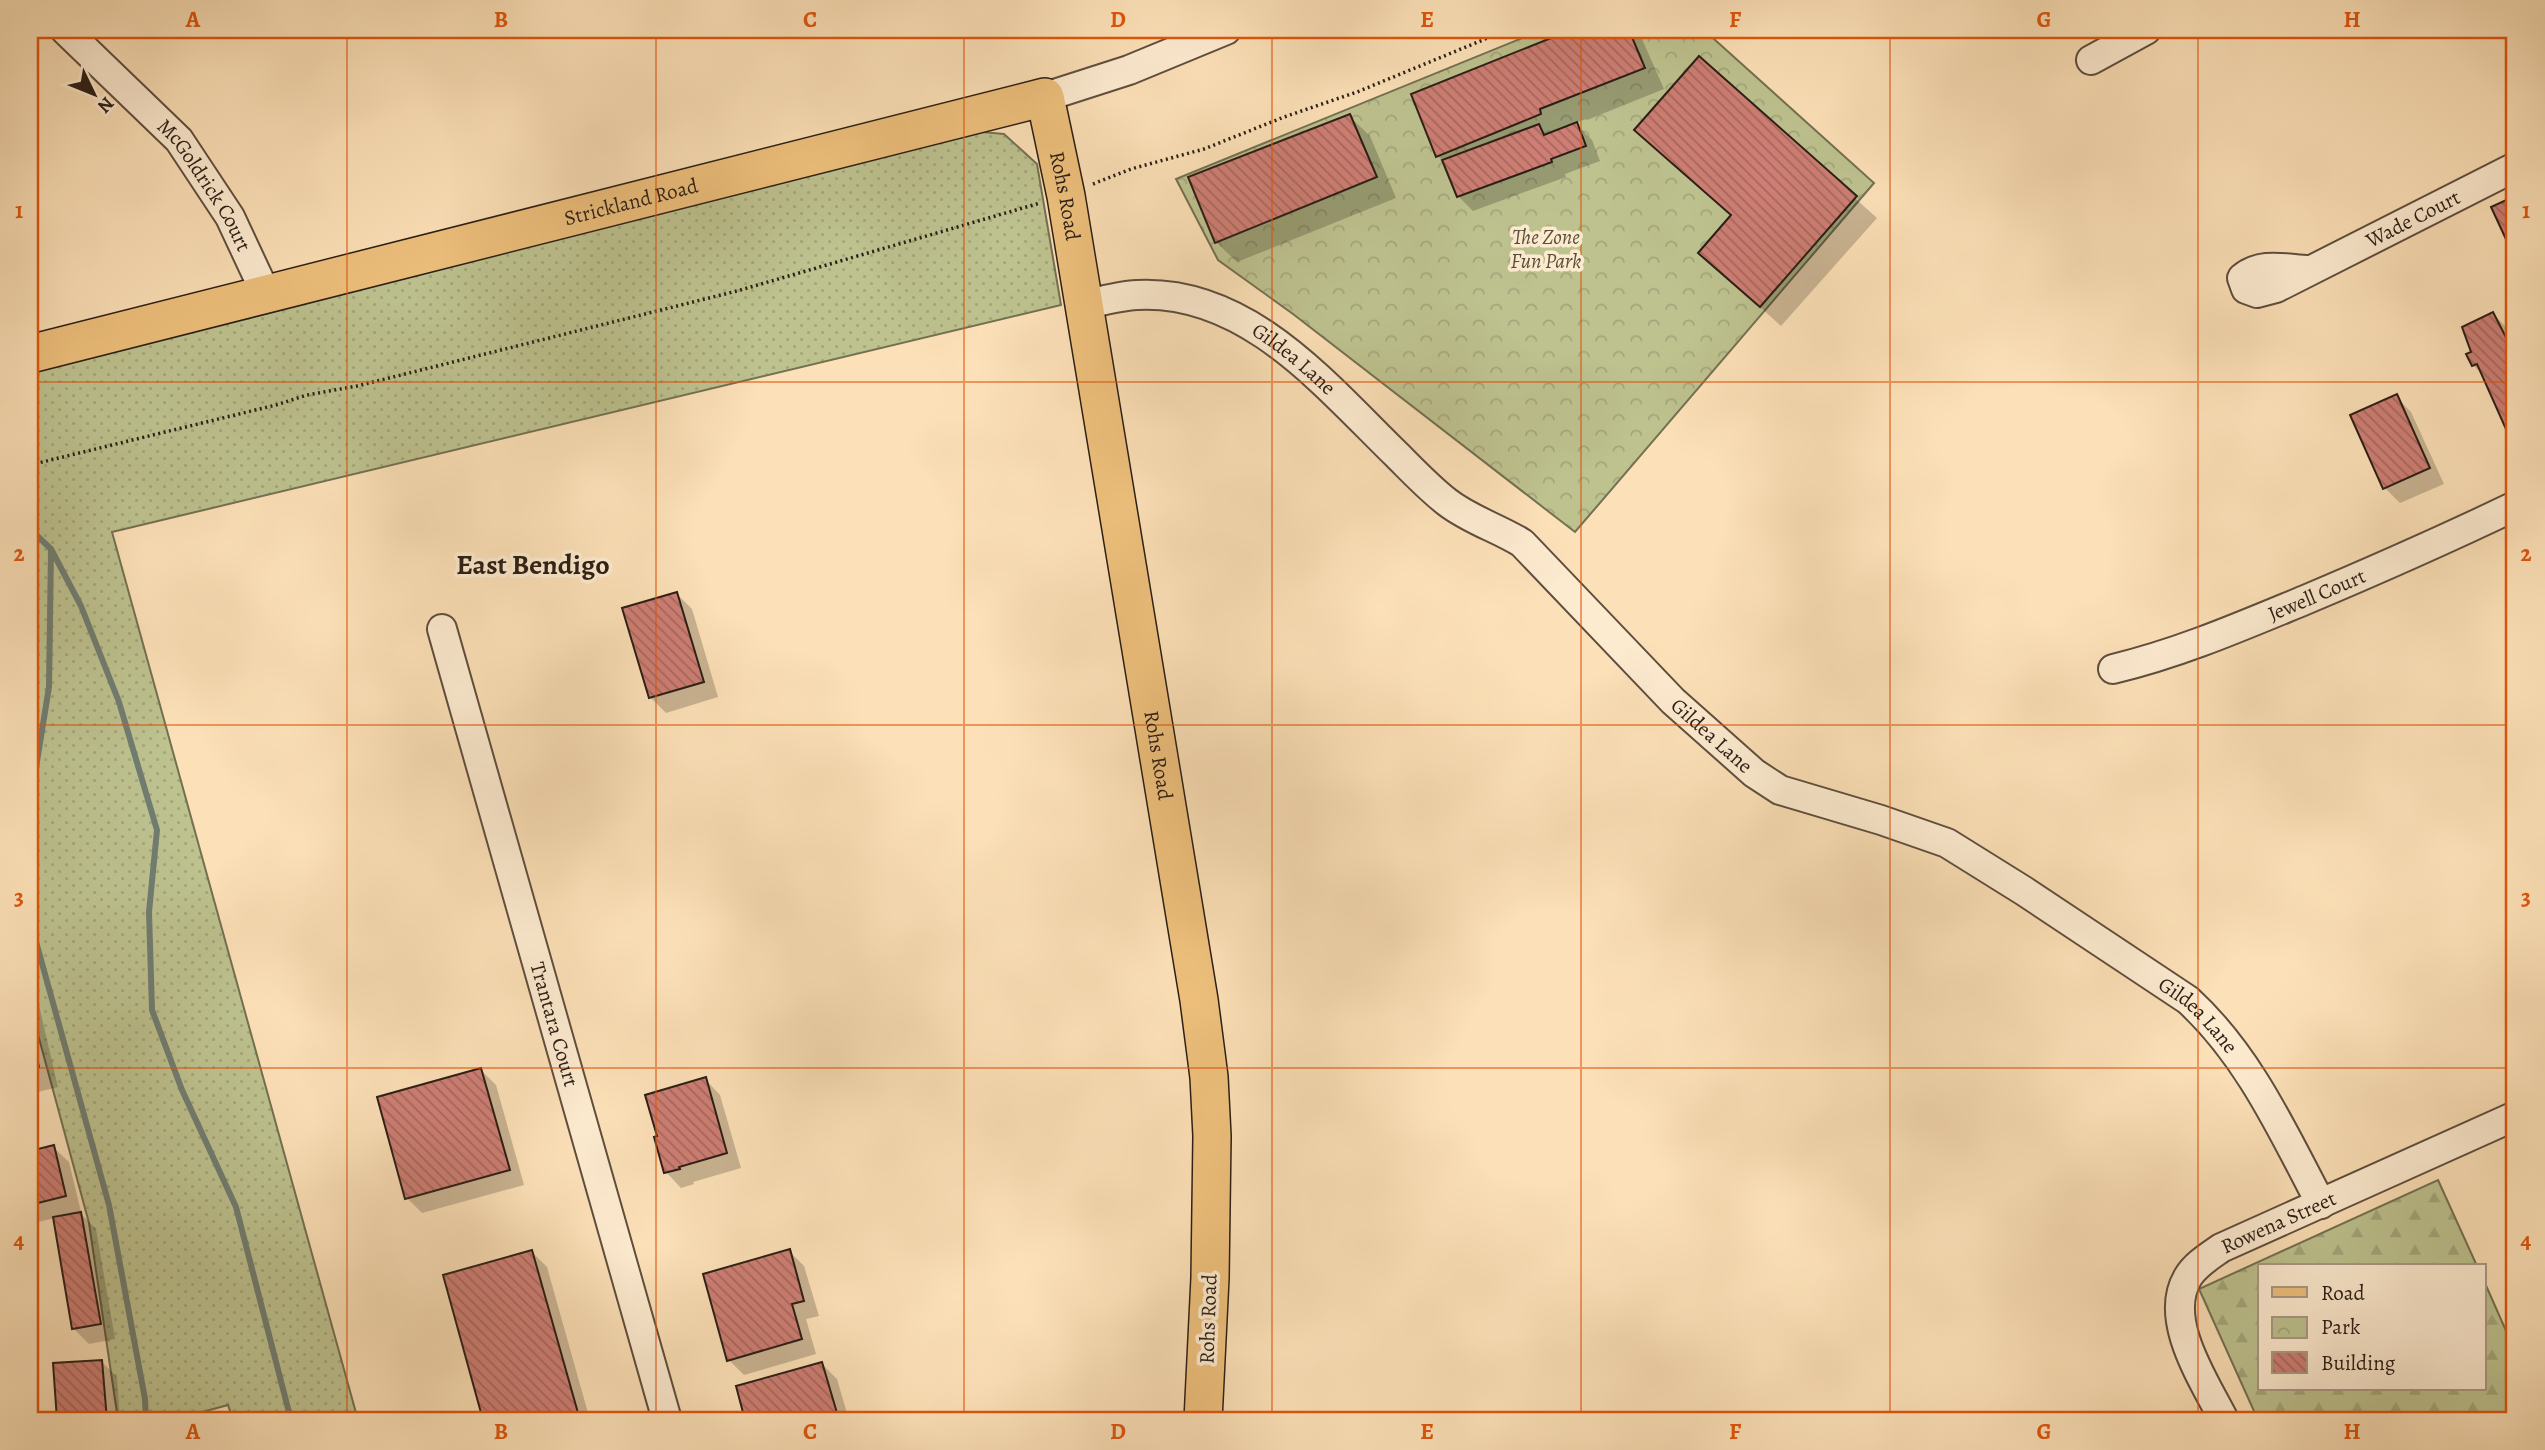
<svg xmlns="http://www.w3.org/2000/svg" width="2545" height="1450" viewBox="0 0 2545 1450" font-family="Alegreya,serif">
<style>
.grass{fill:url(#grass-dots);stroke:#747052;stroke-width:2}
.forest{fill:url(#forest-firs);stroke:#747052;stroke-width:2}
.park{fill:url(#park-crowns);stroke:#747052;stroke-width:2}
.shadow{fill:#0003}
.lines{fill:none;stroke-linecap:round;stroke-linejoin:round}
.stream{stroke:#717d71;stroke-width:6}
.building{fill:url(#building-back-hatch);stroke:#2b1e16;stroke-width:2}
.minor-casing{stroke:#5f4e3e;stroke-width:32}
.major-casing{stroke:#2b1e16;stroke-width:40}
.path{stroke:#2b1e16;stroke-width:3.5;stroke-dasharray:2 3.5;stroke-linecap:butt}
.minor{stroke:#fdebd0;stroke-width:28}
.major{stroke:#eec07c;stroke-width:37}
.grid{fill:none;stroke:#df560c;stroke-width:2;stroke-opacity:0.55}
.labels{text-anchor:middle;stroke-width:7;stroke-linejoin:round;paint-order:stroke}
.street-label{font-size:21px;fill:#2b1e16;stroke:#fdebd0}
.park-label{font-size:21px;font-style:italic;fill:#574f3a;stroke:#fdebd0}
.district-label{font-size:28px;font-weight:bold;fill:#2b1e16;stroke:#fdebd0}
.neatline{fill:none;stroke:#df560c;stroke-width:2.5}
.grid-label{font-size:23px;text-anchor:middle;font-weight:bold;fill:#df560c}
</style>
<defs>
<pattern id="grass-dots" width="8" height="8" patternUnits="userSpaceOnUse" patternTransform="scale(1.75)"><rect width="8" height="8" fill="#bdc28f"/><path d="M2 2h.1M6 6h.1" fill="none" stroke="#a3a67b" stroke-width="1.8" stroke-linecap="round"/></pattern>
<pattern id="forest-firs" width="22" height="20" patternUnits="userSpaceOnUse" patternTransform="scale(1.75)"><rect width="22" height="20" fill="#bdc28f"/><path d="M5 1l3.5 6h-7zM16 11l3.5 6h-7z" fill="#a3a67b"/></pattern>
<pattern id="park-crowns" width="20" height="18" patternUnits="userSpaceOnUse" patternTransform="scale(1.75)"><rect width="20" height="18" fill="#bdc28f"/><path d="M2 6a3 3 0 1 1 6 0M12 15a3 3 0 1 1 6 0" fill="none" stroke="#a3a67b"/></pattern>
<pattern id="building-back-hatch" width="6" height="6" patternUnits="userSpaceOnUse" patternTransform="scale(1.75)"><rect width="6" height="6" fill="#ce7e74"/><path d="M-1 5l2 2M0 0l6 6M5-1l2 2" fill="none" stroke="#a7675e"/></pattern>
</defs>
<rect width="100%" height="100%" fill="#fce0b7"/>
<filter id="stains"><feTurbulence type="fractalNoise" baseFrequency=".00286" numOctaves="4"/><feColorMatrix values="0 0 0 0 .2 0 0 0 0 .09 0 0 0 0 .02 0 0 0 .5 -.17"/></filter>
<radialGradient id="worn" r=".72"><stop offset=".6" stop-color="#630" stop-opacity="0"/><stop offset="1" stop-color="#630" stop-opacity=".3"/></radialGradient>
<path class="grass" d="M971,131L1004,134L1037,164L1061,305L112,532L358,1420H233L228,1405L173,1420H118L89,1223L30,1005V367Z"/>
<path class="forest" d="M2438,1180L2477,1266H2260V1389H2484V1281L2515,1351V1420H2258L2199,1289Z"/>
<path class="park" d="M1542,30H1704L1874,183L1575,532L1293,314L1218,260L1176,179Z"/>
<path class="shadow" d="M1575,30H1638L1664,89L1587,120L1586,119L1575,123L1592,140L1600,161L1565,174L1566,177L1473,211L1458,196L1445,163L1438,156L1414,95Z
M1700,59L1877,218L1781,326L1700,253L1732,217L1636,130Z
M1349,116L1370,136L1396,198L1237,262L1216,242Z
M2493,314L2508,329L2515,344V439L2511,435L2484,376L2473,365V353Z
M2396,397L2411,412L2444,484L2400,503L2385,488Z
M677,594L692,609L718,697L666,713L650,697Z
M30,990L37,997L58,1087L30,1094Z
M481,1070L496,1085L524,1185L422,1213L407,1198Z
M705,1079L720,1095L741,1168L693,1182L694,1184L681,1188L666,1172Z
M53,1147L69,1162L81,1212H79L96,1229L115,1339L89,1344L74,1329L55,1218L30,1224V1153Z
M789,1251L804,1266L819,1316L806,1319L816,1354L744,1375L729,1360Z
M532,1252L547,1267L590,1420H485L445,1277Z
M102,1362L117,1377L120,1420H58L55,1365Z
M822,1364L837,1379L849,1420H747L738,1388Z"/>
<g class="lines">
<path class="stream" d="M30,529L51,549L49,687L30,805
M51,549L81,606L119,702L157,830L149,912L152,1010L182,1090L236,1207L291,1420
M30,920L109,1205L145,1399L146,1420"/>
</g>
<path class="building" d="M1571,30H1629L1645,68L1540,109L1541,114L1436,157L1411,94Z
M1699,56L1857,196L1760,307L1698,253L1731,215L1634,130Z
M1350,114L1377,177L1215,243L1188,177Z
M1577,122L1586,146L1551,159L1552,162L1457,197L1442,160L1539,124L1544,135Z
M2515,196V249L2511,250L2491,207Z
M2493,312L2515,355V433L2509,436L2477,364L2472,366L2466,354L2471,352L2462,327Z
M2397,394L2430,468L2383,489L2350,415Z
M677,592L704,682L649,698L622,608Z
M30,1029L39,1067L30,1069Z
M481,1068L510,1170L405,1199L377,1097Z
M706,1077L727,1153L679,1167L680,1169L664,1173L654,1137L657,1136L645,1095Z
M54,1145L66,1196L30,1205V1151Z
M81,1212L101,1324L72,1329L53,1217Z
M790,1249L804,1301L792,1304L802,1339L727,1361L703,1274Z
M532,1250L580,1420H483L443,1275Z
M102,1360L107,1420H57L53,1363Z
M822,1362L837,1413L823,1416L824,1420H745L736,1386Z"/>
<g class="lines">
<g class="minor-casing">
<g id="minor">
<path id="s1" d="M65,30L179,140L230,217L266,294"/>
<path d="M2091,60L2146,30"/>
<path d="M1045,97L1129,70L1226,30"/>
<path id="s2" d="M2309,270C2285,269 2261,262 2242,278L2246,289L2257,293L2276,288L2515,167"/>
<path id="s3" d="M1084,305C1101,301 1119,296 1137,295C1247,289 1325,385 1397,455C1413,471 1429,488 1447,502C1470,520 1498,528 1522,543L1673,701L1754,773L1780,790L1881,820L1947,843L2024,891L2188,1000C2249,1056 2283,1132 2321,1204"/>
<path id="s4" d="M442,629L667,1420"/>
<path id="s5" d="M2113,669C2180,653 2242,626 2305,600C2376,570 2446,539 2515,506"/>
<path id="s6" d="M2224,1420C2205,1382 2162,1320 2188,1277C2196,1264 2210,1256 2221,1248L2515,1116"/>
</g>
</g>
<g class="major-casing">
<g id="major">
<path id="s7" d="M30,354L1045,97L1066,196L1199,1000L1209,1077L1212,1136L1210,1278L1203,1420"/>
</g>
</g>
<path class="path" d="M1093,184L1131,169L1204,149L1284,117L1357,92L1507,30
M30,465L276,405L307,395L357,386L737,291L1040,203"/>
<use href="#minor" class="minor"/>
<use href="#major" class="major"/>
</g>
<path class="grid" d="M347,30V1420M656,30V1420M964,30V1420M1272,30V1420M1581,30V1420M1890,30V1420M2198,30V1420M30,382H2515M30,725H2515M30,1068H2515"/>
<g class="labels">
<g class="street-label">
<text dy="7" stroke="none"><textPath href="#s1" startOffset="210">McGoldrick Court</textPath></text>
<text dy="7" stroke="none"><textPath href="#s7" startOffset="1148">Rohs Road</textPath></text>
<text dy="7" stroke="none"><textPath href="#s7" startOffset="620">Strickland Road</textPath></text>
<text dy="7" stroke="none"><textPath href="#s2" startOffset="266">Wade Court</textPath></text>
<text dy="7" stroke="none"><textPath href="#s3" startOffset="228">Gildea Lane</textPath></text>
<text dy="7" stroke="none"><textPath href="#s5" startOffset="217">Jewell Court</textPath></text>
<text dy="7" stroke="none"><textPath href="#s3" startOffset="794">Gildea Lane</textPath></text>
<text dy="7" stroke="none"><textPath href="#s7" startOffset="1715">Rohs Road</textPath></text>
<text dy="7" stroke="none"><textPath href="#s3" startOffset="1362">Gildea Lane</textPath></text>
<text dy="7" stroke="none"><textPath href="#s4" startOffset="411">Trantara Court</textPath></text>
<text dy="7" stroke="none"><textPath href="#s6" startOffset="261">Rowena Street</textPath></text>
<text transform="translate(1208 1319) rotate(-88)" y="7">Rohs Road</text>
</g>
<g class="park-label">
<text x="1546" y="244">The Zone<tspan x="1546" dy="24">Fun Park</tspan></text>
</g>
<g class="district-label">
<text x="533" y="574">East Bendigo</text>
</g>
</g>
<rect width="2545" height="1450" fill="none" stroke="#fce0b7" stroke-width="77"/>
<rect x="2258" y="1264" width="228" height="126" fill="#fdebd0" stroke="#a99986" stroke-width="2"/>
<rect x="2272" y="1287" width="35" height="10" fill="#eec07c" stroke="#a99986" stroke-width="2"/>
<text x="2321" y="1300" font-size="21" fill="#2b1e16">Road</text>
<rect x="2272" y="1317" width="35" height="21" fill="url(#park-crowns)" stroke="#a99986" stroke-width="2"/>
<text x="2321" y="1334" font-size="21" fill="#2b1e16">Park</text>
<rect x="2272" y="1352" width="35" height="21" fill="url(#building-back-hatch)" stroke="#a99986" stroke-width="2"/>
<text x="2321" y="1370" font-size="21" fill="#2b1e16">Building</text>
<g transform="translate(94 94) rotate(133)" stroke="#fdebd0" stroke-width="5" paint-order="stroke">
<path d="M0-5L12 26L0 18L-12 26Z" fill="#2b1e16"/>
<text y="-10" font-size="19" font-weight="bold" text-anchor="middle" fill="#2b1e16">N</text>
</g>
<rect x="38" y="38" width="2468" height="1374" class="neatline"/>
<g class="grid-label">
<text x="193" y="27">A</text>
<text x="501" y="27">B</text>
<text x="810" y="27">C</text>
<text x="1118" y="27">D</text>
<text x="1427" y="27">E</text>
<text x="1735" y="27">F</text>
<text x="2044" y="27">G</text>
<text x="2352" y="27">H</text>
<text x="19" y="218">1</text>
<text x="2526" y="218">1</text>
<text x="19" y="561">2</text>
<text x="2526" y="561">2</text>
<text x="19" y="905">3</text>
<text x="2526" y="905">3</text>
<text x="19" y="1248">4</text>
<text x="2526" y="1248">4</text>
<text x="193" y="1439">A</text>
<text x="501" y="1439">B</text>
<text x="810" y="1439">C</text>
<text x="1118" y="1439">D</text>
<text x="1427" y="1439">E</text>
<text x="1735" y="1439">F</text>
<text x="2044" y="1439">G</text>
<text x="2352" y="1439">H</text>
</g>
<rect width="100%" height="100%" filter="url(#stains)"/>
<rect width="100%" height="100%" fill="url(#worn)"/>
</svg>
